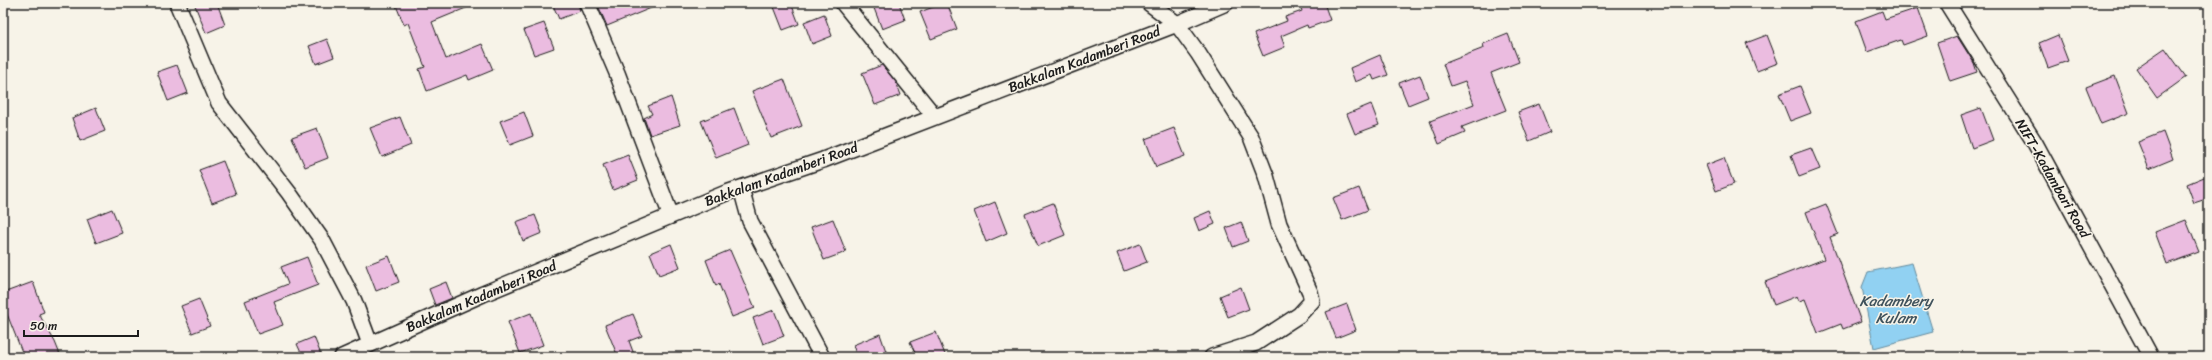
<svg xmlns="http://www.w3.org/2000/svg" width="2212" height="360" viewBox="0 0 2212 360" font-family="Sriracha,sans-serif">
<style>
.water{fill:#91d1f2;stroke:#62899c}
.building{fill:#ebbce0;stroke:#1c1c1c}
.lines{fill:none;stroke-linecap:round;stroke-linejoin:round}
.street-casing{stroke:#1c1c1c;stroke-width:18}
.street{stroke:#f7f3e8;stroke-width:15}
.labels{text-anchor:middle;stroke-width:3;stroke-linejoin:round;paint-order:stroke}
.street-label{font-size:14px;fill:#1c1c1c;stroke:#f7f3e8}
.water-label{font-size:15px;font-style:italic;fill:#3f525c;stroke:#f7f3e8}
</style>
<rect width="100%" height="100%" fill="#f7f3e8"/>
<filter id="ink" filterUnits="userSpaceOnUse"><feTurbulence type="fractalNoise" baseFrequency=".025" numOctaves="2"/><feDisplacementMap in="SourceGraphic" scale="8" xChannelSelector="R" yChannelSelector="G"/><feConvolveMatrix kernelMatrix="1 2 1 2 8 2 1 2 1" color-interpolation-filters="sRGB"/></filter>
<g filter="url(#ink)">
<path class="water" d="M1912,263L1933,332L1874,348L1862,287L1868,272Z"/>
<path class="building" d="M194,3H217L225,25L206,33Z
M395,3H478L432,22L446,59L482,44L493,70L469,80L467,75L427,91L419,69L425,67L408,23L404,25Z
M552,3H578L580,11L559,19Z
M597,3H661V4L607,26Z
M784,3H791L799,24L783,30L774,7Z
M872,3H899L905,20L882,29Z
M944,3H947L957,29L931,39L920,12Z
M1299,3H1324L1330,20L1308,28L1307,25L1281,36L1285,47L1263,56L1254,34L1287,21L1285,17L1302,11Z
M1918,8L1928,36L1903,45L1901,40L1867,52L1856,21L1882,11L1885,19Z
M824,14L832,36L812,44L804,22Z
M544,23L554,48L534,55L524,30Z
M1508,34L1519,62L1491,73L1506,110L1462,127L1465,133L1439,144L1430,121L1474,104L1465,81L1451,86L1443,64L1484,48L1483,44Z
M1767,35L1778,63L1757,71L1746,43Z
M2058,35L2068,61L2048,68L2039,43Z
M1957,36L1974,63L1977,72L1950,81L1937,43Z
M327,39L334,57L316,64L309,46Z
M2165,48L2186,77L2157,98L2136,68Z
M1380,55L1388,75L1374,80L1372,75L1355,82L1350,68Z
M177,65L188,93L168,101L157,72Z
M882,65L896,82L901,95L875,105L862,73Z
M1420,75L1428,97L1408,105L1399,83Z
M2115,76L2129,113L2101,124L2086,87Z
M784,79L802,126L771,138L752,91Z
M1800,86L1811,113L1790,121L1779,94Z
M671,97L680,125L650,135L644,118L652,114L648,106Z
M1371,104L1379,125L1355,134L1347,114Z
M1539,104L1550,132L1529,141L1518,112Z
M96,108L105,131L80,141L72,118Z
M734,108L748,145L716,158L701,121Z
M1981,108L1993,140L1972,148L1961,115Z
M524,112L533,136L510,145L500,121Z
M400,117L411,145L382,157L370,128Z
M317,128L328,158L305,167L292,137Z
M1174,128L1185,156L1156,167L1145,139Z
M2163,132L2173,159L2149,169L2138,142Z
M1811,148L1820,169L1799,177L1791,155Z
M628,155L638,180L613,190L603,165Z
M1724,158L1734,184L1716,191L1706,165Z
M223,161L236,194L212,203L199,170Z
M2209,175V198L2194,203L2187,184Z
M1359,188L1368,210L1342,220L1333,198Z
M995,202L1007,233L986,242L974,211Z
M1053,203L1065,235L1038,246L1025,214Z
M1826,204L1838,234L1830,237L1861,322L1843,329L1841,324L1818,333L1805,299L1799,301L1797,296L1774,305L1765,282L1824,259L1806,212Z
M112,209L122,233L96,243L87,219Z
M1210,211L1215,224L1199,231L1194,218Z
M535,215L542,233L523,241L516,222Z
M833,219L846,252L824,260L811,227Z
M2186,220L2199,252L2167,264L2155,232Z
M1241,222L1248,241L1233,247L1226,228Z
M671,244L680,267L659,275L650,253Z
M1140,244L1147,262L1124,271L1117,253Z
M730,250L755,308L732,317L719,284L716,286L706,260Z
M389,256L399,282L376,291L366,265Z
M307,257L318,285L274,302L283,325L258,334L245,301L288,284L281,267Z
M33,282L44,312L39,314L55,342L61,357H24L3,304V293Z
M446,282L452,298L435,305L429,289Z
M1241,287L1249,309L1228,317L1220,296Z
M199,299L210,326L192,333L181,306Z
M1347,304L1356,330L1336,338L1326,312Z
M774,310L784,336L763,344L753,318Z
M531,313L543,345L520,353L508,322Z
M633,314L642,336L629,341L635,357H618L605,325Z
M936,332L946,357H917L910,342Z
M880,334L888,357H857L853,345Z
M314,337L322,357H303L297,344Z"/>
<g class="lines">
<g class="street-casing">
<path id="street" d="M177,3L219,103L289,193L322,240L354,301L370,344
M587,3L617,73L671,216
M843,3L935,117
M1149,3L1177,24L1198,53L1251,137L1266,176L1279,224L1310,292L1312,301L1299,315L1256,343L1212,357
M1947,3L2035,143L2151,357
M741,188L750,221L822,357
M342,357L483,294L726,193L823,160L1177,24L1226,3"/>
</g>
<use href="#street" class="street"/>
</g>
</g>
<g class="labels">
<g class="street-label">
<text transform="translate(1084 59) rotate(-21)" y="5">Bakkalam Kadamberi Road</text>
<text transform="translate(781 174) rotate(-20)" y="5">Bakkalam Kadamberi Road</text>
<text transform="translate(2053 178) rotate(60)" y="5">NIFT-Kadambari Road</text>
<text transform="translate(481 296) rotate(-23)" y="5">Bakkalam Kadamberi Road</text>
</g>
<g class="water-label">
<text x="1896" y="306">Kadambery<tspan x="1896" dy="17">Kulam</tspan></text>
</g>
</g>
<rect width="2212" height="360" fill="none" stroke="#f7f3e8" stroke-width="16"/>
<rect x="8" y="8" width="2196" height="344" fill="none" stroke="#1c1c1c" stroke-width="1.5" filter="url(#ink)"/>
<path d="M24 330v6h114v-6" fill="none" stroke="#1c1c1c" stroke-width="2"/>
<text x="30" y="330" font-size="12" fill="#1c1c1c" stroke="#f7f3e8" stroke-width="3" paint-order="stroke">50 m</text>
</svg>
